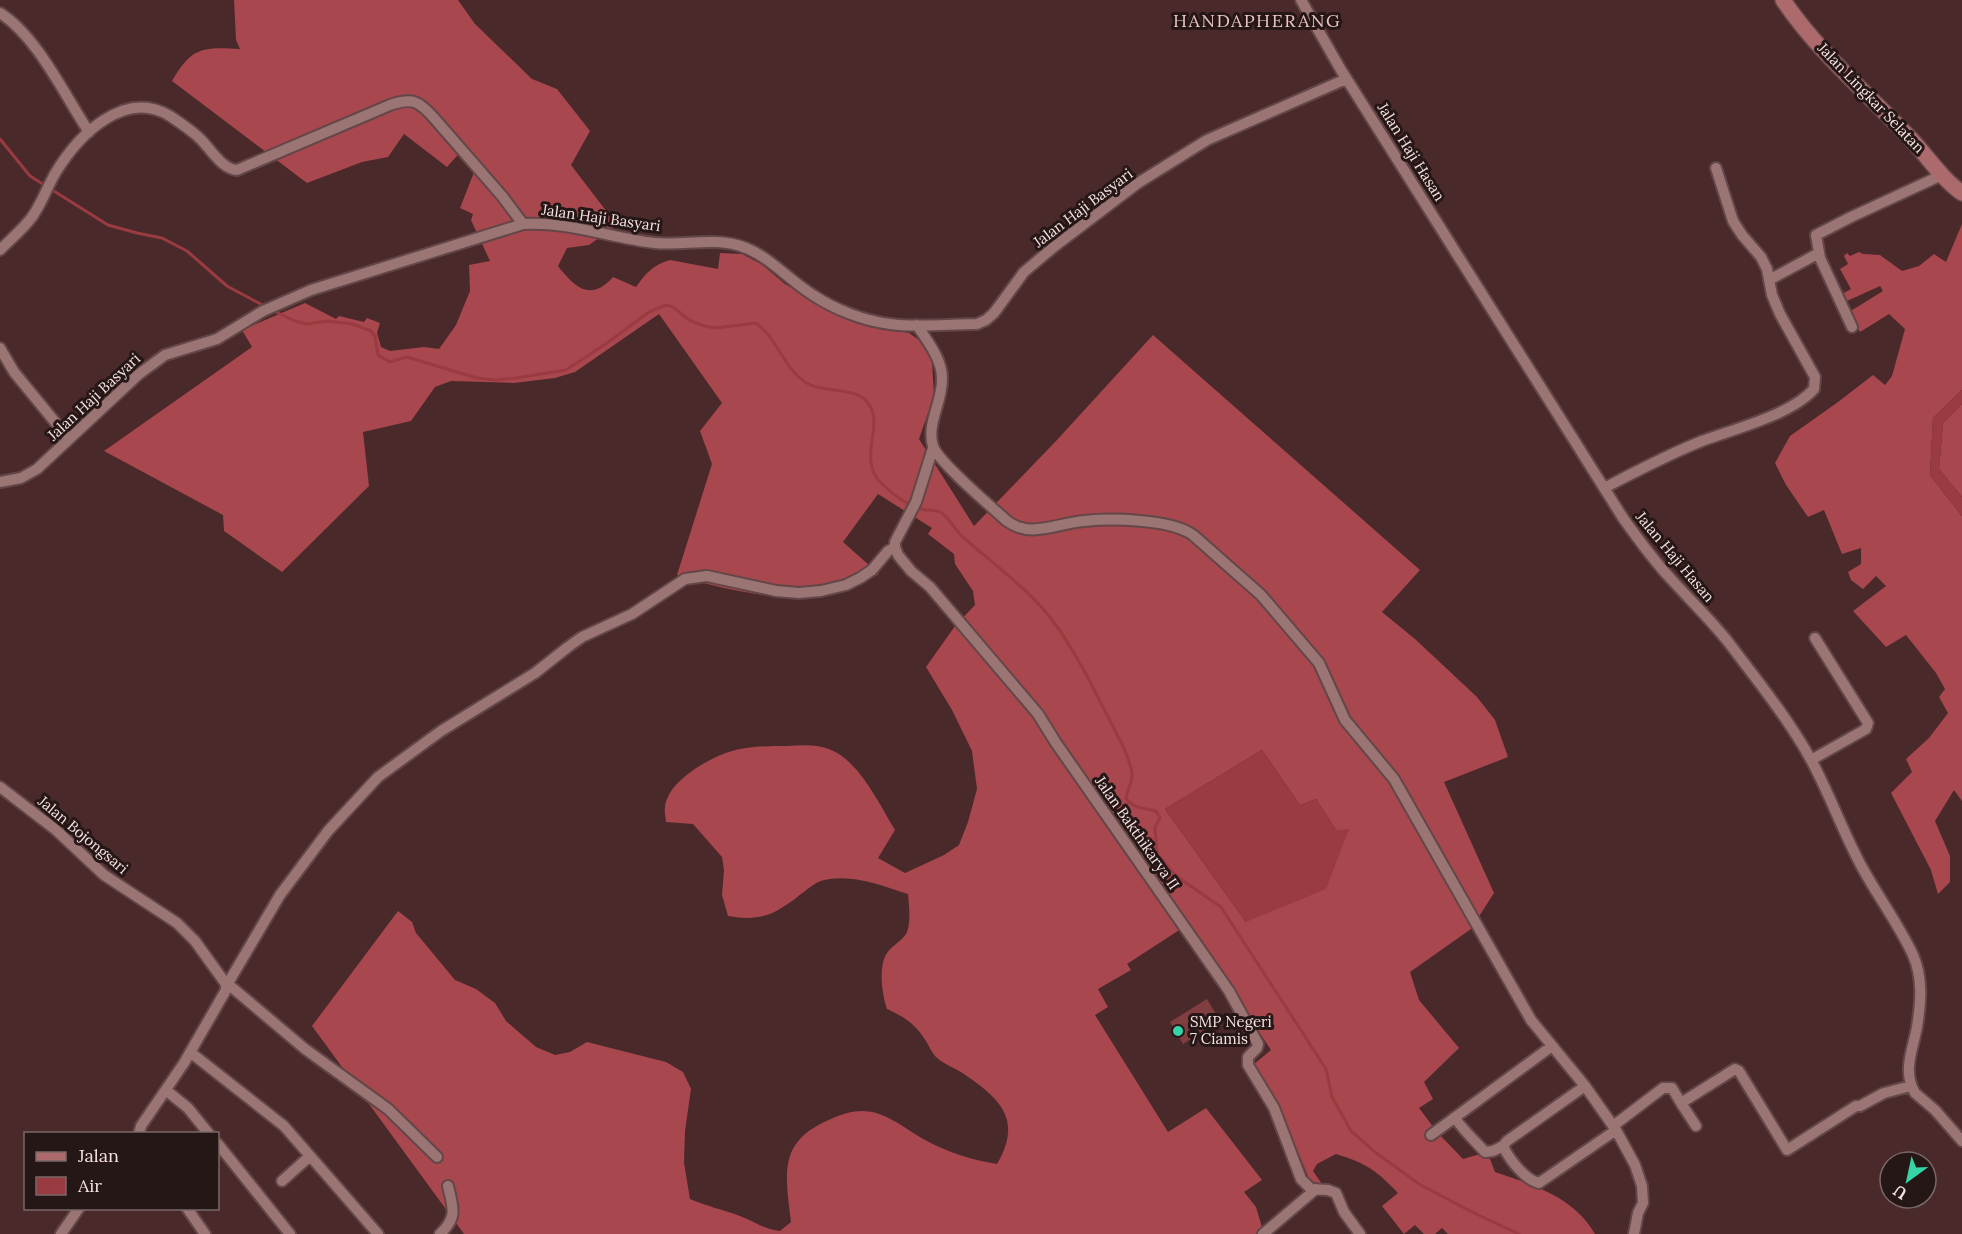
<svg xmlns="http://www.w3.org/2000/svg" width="1962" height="1234" viewBox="0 0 1962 1234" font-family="Lora,serif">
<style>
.green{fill:#813e41}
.forest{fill:#a8474d;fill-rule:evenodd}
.water{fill:#9a3a41}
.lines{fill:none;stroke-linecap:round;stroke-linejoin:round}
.stream{stroke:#9a3a41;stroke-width:3}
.street-casing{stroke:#634748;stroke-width:14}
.secondary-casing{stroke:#634748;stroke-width:18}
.street{stroke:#9b7474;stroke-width:10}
.secondary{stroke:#ad6a6d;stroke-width:15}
.poi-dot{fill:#35d4a7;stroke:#261717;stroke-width:2}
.labels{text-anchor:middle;stroke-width:6;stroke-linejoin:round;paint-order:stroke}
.street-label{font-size:15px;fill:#f7e1e1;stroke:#261717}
.poi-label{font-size:15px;fill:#f7e1e1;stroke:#261717;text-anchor:start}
.quarter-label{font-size:18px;letter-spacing:1.5px;fill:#edc2c2;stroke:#261717}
</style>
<rect width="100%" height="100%" fill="#4a292a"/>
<path class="green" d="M1207,999L1220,1021L1183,1044L1170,1022Z"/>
<path class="forest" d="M234,0H458L475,24L532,79L557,89L590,131L571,165L617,225L589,245L567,248L558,266C575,288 591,302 613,277L636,287C646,273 653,265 670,260L718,269L720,253L742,254L761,264L785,284L824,306L873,326L909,333L922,342L932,362L934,396L919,439L974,526L1056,441L1153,335L1420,570L1382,612L1415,639L1477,697L1495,720L1508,757L1444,782L1494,893L1471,929L1410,972L1419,1000L1459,1048L1424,1082L1433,1099L1419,1108L1437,1132L1463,1159L1480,1154L1490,1159L1495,1172C1533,1185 1574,1197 1595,1234H1448L1442,1228L1435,1234H1424L1415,1225L1404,1234L1382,1206L1398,1193C1376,1170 1366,1163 1336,1154L1317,1164L1313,1171L1322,1184L1310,1181L1282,1114L1253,1065L1271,1050L1187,925L1127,964L1131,970L1098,989L1108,1007L1095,1015L1168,1132L1206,1108L1262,1180L1244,1192L1256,1207L1264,1234H464L312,1026L398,911L412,922L416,933L455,980L476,989L495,1003L506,1021L536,1047L555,1055L570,1052L587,1042L666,1062L683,1072L691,1089L685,1131L684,1163L690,1199C706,1206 724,1210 740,1216C753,1221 766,1230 780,1231L791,1222C785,1172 778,1141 831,1119C846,1112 863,1108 879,1114C897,1120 911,1133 927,1141C949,1153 973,1160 997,1164C1023,1119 1000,1099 964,1074C955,1068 943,1064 936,1057C932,1053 929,1046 926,1041C915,1024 905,1017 887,1009C882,995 878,966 887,953C892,945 904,940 907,932C911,921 909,905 908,894C883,886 856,875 830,879C817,880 811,887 801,894C776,914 761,922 728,916L722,895L724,870L722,857L693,824L666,822C666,818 664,812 665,808C666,782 710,757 732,751C750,746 769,746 787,746C801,745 816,744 829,749C859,760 879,804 895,830L878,858L905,873L944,855L959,845L968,822L977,789L972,751L952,710L926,667L955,626L975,605L973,591L955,564L954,554L928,534L932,528L878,494L843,542L879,574C861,582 842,591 823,595C782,603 717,588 677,575L712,464L700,431L722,403L659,314L575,372L555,378L514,383L451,381L435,387L411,421L363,432L369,486L282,572L224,531L223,515L104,451L252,347L242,330L305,303L336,319L339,316L364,322L367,318L380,323L377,333L381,347L390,351L424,347L439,349L456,325L470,291L469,265L490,261L471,220L473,214L460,208L478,162L465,147L447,167L404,134L388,157L362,162L307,183L172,81C192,47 202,47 240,49L236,40ZM1262,750L1300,805L1316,799L1336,830H1349L1246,922L1165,809Z
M1962,224V390L1933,418L1930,475L1962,516V801L1954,790L1935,821L1950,856V882L1938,894L1931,870L1891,793L1912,772L1906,759L1929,738L1948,713L1939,697L1945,689L1936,673L1906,635L1886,647L1853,611L1886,586L1876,576L1863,589L1851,580L1848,572L1861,564V548L1842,554L1824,510L1808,517L1786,485L1775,463L1790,436L1838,402L1873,375L1885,385L1892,376L1905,329L1889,314L1860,332L1849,312L1883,291L1880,286L1847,301L1842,294L1851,289L1840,269L1848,264L1844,256L1847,253L1850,256L1859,252L1863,254L1880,255L1902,271L1919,266L1934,254L1946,262Z
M1962,404V497L1939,469L1943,423Z"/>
<path class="water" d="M1962,390V404L1943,423L1939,469L1962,497V516L1930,475L1933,418Z
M1262,750L1300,805L1316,799L1336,830L1349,829L1326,889L1246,922L1165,809Z"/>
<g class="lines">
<path class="stream" d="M0,139L30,176L108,225L137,233L162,238L187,251L227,286L266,307
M272,310L295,321L306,324L328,321L353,324L371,331L375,336L378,355L390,362L407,357L477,378L495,380L516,378L566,370L607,343L649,312L666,305L673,307L689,320L704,326L716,328L756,323C777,338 783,367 805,382C823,394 856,386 868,403C885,424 858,456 879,481C890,492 905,504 920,509C927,511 935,509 942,513C950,519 955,530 963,537C993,564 1028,588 1052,620C1073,647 1092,685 1107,715C1116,733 1128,752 1132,773C1133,782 1127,790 1126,799C1134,809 1145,808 1156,811L1160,818L1155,827L1157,854L1176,876L1221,907L1326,1069L1332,1097L1351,1131L1375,1152L1419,1184L1472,1212L1519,1234"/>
<g class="street-casing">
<path id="street" d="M1301,0L1341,70L1623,518C1638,539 1653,560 1671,579C1690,600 1711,620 1729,643C1757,680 1787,717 1810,758C1830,794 1843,833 1863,869C1879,898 1899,925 1913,955C1923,978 1921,1002 1917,1027C1913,1049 1902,1071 1915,1093L1935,1110L1962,1141
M0,13C37,36 65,96 89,132
M0,250C11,239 23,229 32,217C42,203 47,187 56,172C78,136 124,88 170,116C179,122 188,128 196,135C209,145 220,169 237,170L390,105C412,97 419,101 434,118L502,196L523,224
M1769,280L1819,253
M917,325C927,341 942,359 942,378C943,401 926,424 933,446C938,462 993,508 1007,521C1031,539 1057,523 1084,521C1111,518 1171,519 1193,535L1261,595L1319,663L1345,720L1394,779L1531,1020L1585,1086L1616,1130L1635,1165L1642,1186L1643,1203L1638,1213L1634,1234
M1852,327L1820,258L1816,235L1851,217L1942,175
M0,348L14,372L69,439
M933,448L916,502L895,542V547L898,555L911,571L930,587L1038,714L1056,743L1229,991L1258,1044L1257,1048L1248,1057V1065L1274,1108L1301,1179L1311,1189L1328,1190L1336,1193L1344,1212L1360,1234
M0,482L21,478L37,469L139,374L165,355L217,339L263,311L311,290L523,224C568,221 611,238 655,243C685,246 716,236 746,248C771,258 790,281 813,295C834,309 864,321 890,324C917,328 949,324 977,324L986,320L994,313L1024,272L1055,246L1138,183L1207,140L1346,79
M1606,487C1637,471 1669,454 1702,441C1734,429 1791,415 1814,389L1815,377L1780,314L1772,295L1767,269L1761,257L1742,235L1733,221L1716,168
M1811,760L1866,729L1868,723L1815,638
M0,787L56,830L104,875L177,923L195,941L226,984V990L184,1063L141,1126L139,1134
M228,984L305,1049L388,1109L437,1157
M227,985L280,895L328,831L378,777L441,731L535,673L568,647L582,637L632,614L685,579L707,576L776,591L799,593L821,591L846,585L860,578L872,570L888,551L895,547
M190,1052L284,1126L378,1234
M1585,1086L1507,1141L1503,1146C1509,1159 1525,1180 1539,1183L1616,1130
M167,1091L188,1108L209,1134
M1455,1117C1457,1124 1478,1144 1485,1152L1493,1151L1503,1146
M1613,1126L1663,1088H1672L1681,1103
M1696,1126L1681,1103L1735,1069L1739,1071L1787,1150L1856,1106H1860L1884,1093L1911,1086
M1431,1135L1552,1046
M218,1144L290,1234
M282,1181L310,1156
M187,1208L205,1234
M61,1234L79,1208
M440,1234C458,1217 453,1208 448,1186
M1263,1234L1316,1189"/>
</g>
<g class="secondary-casing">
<path id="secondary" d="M1783,0C1818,52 1868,94 1911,139C1928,157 1942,179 1962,193"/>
</g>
<use href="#street" class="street"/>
<use href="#secondary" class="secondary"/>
</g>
<circle class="poi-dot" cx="1178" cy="1031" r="6"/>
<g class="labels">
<g class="street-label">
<text transform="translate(1871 98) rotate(46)" y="5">Jalan Lingkar Selatan</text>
<text transform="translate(1411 152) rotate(58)" y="5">Jalan Haji Hasan</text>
<text transform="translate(1083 208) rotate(-37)" y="5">Jalan Haji Basyari</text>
<text transform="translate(601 218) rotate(8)" y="5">Jalan Haji Basyari</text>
<text transform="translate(94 397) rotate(-43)" y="5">Jalan Haji Basyari</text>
<text transform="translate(1675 557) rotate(50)" y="5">Jalan Haji Hasan</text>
<text transform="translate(1137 833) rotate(55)" y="5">Jalan Bakthikarya II</text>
<text transform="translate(83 835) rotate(40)" y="5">Jalan Bojongsari</text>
</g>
<g class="poi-label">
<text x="1190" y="1027">SMP Negeri<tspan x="1190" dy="17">7 Ciamis</tspan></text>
</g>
<g class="quarter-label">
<text x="1257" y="27">HANDAPHERANG</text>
</g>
</g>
<rect x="24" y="1132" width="195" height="78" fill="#261717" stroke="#7a6868" stroke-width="1.5"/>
<rect x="36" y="1152" width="30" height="9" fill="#ad6a6d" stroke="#7a6868" stroke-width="1.5"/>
<text x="78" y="1162" font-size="18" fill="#f7e1e1">Jalan</text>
<rect x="36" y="1177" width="30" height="18" fill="#9a3a41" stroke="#7a6868" stroke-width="1.5"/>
<text x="78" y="1192" font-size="18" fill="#f7e1e1">Air</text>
<g transform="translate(1908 1180) rotate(213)"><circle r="28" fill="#261717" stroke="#7a6868" stroke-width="1.5"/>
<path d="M0-4.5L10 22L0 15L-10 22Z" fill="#35d4a7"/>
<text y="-9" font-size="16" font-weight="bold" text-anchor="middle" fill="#f7e1e1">U</text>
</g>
</svg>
